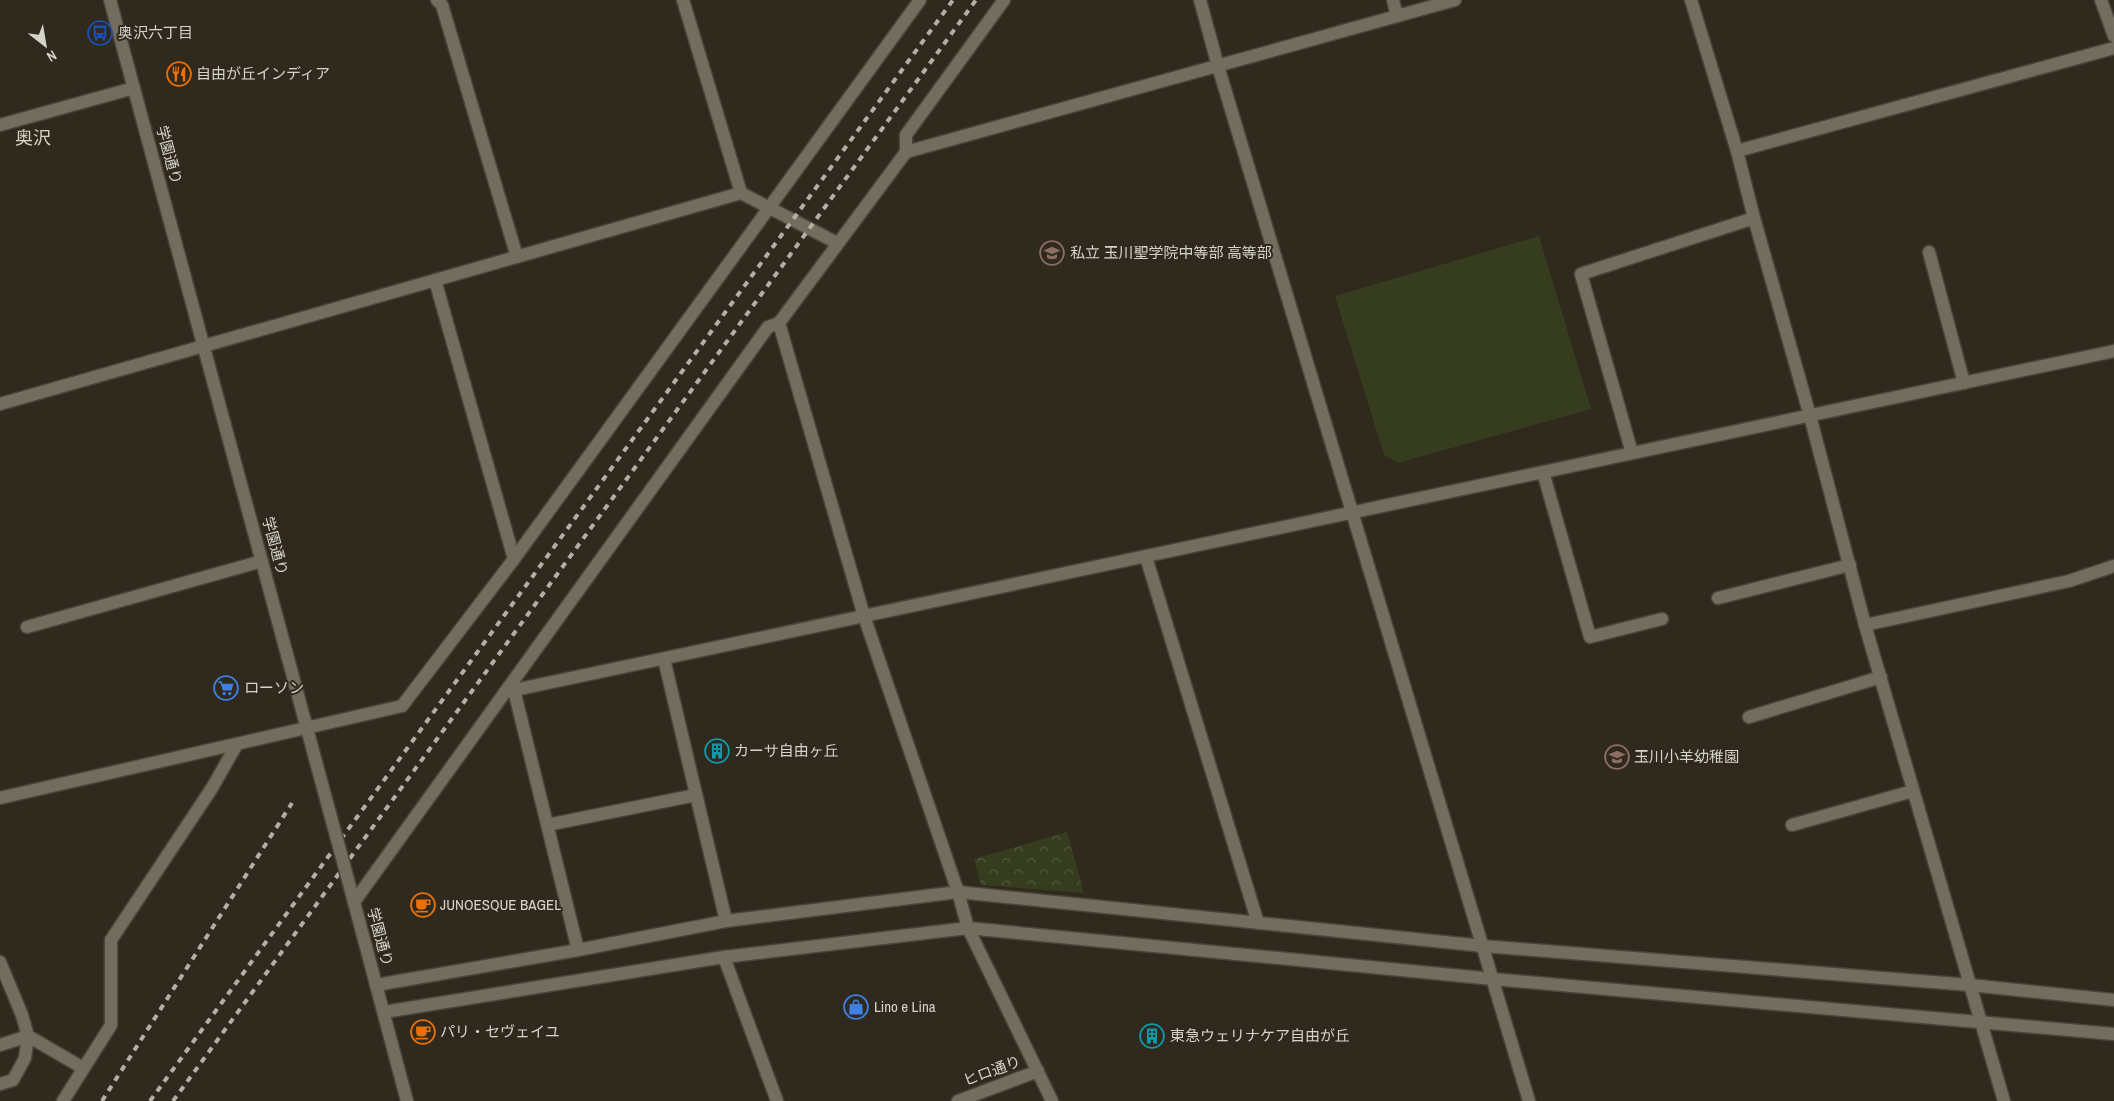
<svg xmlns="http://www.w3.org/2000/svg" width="2114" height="1101" viewBox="0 0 2114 1101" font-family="'Archivo Narrow','Noto Sans JP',sans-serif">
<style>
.park{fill:url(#park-crowns)}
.pitch{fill:#363d1f}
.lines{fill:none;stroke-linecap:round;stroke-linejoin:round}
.service-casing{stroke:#49453a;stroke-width:15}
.pedestrian-casing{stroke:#49453a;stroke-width:15}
.minor-casing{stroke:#49453a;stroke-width:15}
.tertiary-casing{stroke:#49453a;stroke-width:15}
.service{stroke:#726d5e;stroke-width:12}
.pedestrian{stroke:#726d5e;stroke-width:12}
.minor{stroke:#726d5e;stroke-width:12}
.tertiary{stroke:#726d5e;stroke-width:12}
.rail{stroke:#b2afa6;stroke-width:4;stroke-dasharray:6 6;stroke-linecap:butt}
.tertiary-bridge-casing{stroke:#49453a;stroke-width:15;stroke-linecap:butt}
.tertiary-bridge{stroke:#726d5e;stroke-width:12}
.labels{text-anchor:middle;stroke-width:4;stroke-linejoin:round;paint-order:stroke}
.poi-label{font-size:15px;fill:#d6d3cb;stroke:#2f2a1d;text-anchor:start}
.street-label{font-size:15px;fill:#d6d3cb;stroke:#2f2a1d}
.quarter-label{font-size:18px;fill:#d9d3c3;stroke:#2f2a1d}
</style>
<defs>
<pattern id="park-crowns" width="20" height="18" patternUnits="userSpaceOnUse" patternTransform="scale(1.25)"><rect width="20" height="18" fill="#363d1f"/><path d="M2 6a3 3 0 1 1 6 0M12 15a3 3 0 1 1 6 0" fill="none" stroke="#52583e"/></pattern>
</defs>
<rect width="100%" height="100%" fill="#2f2a1d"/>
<path class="park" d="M1067,832L1084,893L981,885L974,859Z"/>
<path class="pitch" d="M1539,236L1591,409L1398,463L1384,455L1335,296Z"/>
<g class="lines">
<g class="service-casing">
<path id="service" d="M437,0L442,5L517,257
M1393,0L1397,16
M0,125L134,88
M1737,151L2114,48
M906,152V135L1004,0
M1929,252L1964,383
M435,280L514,559
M1632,453L1581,274L1754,218
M1543,472L1590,637L1662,619
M1146,557L1258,923
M1718,598L1850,565
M1865,625L2069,581L2114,566
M664,659L726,921L958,892L1483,946L1970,985L2114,1000
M514,690L578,950
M402,706L514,559L920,0
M547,825L696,795
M354,902L768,327L779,323
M724,957L767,1074
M384,1012L724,957L968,928L1493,979L2114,1034
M0,1045L28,1036L25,1058L13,1080L0,1084"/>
</g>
<g class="pedestrian-casing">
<path id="pedestrian" d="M63,1101L111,1025V940L212,788L237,744"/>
</g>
<g class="minor-casing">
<path id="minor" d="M683,0L741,193
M1200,0L1218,66L1529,1101
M1691,0L1737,151L1754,218L1810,416L1865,625L2004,1101
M0,404L741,193L837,243
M27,627L262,561
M505,692L2114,351
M1749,717L1881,677
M0,798L402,706
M1792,825L1913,791
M0,962L22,1015L28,1036L83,1068
M376,985L578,950L726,921
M767,1074L777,1101
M958,1101L1038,1071
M1052,1101L968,928L958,892L864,616L779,323L906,152L1455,0"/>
</g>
<g class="tertiary-casing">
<path id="tertiary" d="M110,0L329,810
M2101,0L2114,36
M350,887L407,1101"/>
</g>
<use href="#service" class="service"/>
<use href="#pedestrian" class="pedestrian"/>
<use href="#minor" class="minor"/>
<use href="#tertiary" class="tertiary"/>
<path class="rail" d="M102,1101L292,803
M150,1101L953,0
M173,1101L976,0"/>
<g class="tertiary-bridge-casing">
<path id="tertiary-bridge" d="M329,810L350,887"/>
</g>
<use href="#tertiary-bridge" class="tertiary-bridge"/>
</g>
<defs>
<g id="bus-ring" transform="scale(1.25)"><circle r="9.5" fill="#2f2a1d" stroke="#1a4fb4" stroke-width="1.5"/><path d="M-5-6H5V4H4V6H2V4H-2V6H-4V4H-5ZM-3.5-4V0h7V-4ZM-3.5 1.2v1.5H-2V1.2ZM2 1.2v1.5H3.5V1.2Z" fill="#1a4fb4"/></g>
<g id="restaurant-ring" transform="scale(1.25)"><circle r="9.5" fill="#2f2a1d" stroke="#e8710a" stroke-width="1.5"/><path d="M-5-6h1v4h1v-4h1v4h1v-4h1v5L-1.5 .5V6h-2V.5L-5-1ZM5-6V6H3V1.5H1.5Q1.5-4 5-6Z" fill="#e8710a"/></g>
<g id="school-ring" transform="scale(1.25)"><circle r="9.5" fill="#2f2a1d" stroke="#8d6e63" stroke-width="1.5"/><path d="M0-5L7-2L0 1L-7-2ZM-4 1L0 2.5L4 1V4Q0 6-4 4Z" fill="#8d6e63"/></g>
<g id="supermarket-ring" transform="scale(1.25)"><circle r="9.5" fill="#2f2a1d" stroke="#3f7fe0" stroke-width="1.5"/><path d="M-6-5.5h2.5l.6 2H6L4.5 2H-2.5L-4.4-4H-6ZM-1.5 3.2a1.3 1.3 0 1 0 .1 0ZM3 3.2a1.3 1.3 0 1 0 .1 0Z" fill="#3f7fe0"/></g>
<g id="building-ring" transform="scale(1.25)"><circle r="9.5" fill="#2f2a1d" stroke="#0f9aa8" stroke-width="1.5"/><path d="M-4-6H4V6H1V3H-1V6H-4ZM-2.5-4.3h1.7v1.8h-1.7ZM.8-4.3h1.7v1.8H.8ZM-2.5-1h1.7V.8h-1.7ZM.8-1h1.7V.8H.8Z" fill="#0f9aa8"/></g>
<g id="cafe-ring" transform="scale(1.25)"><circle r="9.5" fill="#2f2a1d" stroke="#e8710a" stroke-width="1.5"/><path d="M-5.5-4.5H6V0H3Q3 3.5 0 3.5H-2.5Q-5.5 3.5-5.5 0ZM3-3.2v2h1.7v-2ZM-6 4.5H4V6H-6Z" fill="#e8710a"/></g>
<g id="shop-ring" transform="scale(1.25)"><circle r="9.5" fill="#2f2a1d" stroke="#3f7fe0" stroke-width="1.5"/><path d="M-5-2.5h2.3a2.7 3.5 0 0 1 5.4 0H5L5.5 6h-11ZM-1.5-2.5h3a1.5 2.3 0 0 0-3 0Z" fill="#3f7fe0"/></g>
</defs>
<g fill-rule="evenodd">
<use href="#bus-ring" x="100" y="33"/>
<use href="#restaurant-ring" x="179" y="74"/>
<use href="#school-ring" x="1052" y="253"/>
<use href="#supermarket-ring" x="226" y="688"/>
<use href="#building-ring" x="717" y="751"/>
<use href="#school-ring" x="1617" y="757"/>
<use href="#cafe-ring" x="423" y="905"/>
<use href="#shop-ring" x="856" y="1007"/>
<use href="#cafe-ring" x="423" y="1032"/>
<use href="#building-ring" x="1152" y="1036"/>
</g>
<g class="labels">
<g class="poi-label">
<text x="118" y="38">奥沢六丁目</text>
<text x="196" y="79">自由が丘インディア</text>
<text x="1070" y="258">私立 玉川聖学院中等部 高等部</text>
<text x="244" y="693">ローソン</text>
<text x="734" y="756">カーサ自由ヶ丘</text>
<text x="1634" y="762">玉川小羊幼稚園</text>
<text x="440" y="910">JUNOESQUE BAGEL</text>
<text x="874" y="1012">Lino e Lina</text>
<text x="440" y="1037">パリ・セヴェイユ</text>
<text x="1170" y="1041">東急ウェリナケア自由が丘</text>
</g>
<g class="street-label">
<text transform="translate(169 155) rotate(75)" y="5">学園通り</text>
<text transform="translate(275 546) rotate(75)" y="5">学園通り</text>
<text transform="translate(380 937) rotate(75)" y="5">学園通り</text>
<text transform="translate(992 1071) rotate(-20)" y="5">ヒロ通り</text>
</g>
<g class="quarter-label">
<text x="33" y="144">奥沢</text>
</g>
</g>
<g transform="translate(45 45) rotate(149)" stroke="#2f2a1d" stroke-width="4" paint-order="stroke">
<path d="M0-4L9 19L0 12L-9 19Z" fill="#d6d3cb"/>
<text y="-8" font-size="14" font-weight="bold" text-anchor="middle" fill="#d6d3cb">N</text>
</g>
</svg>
